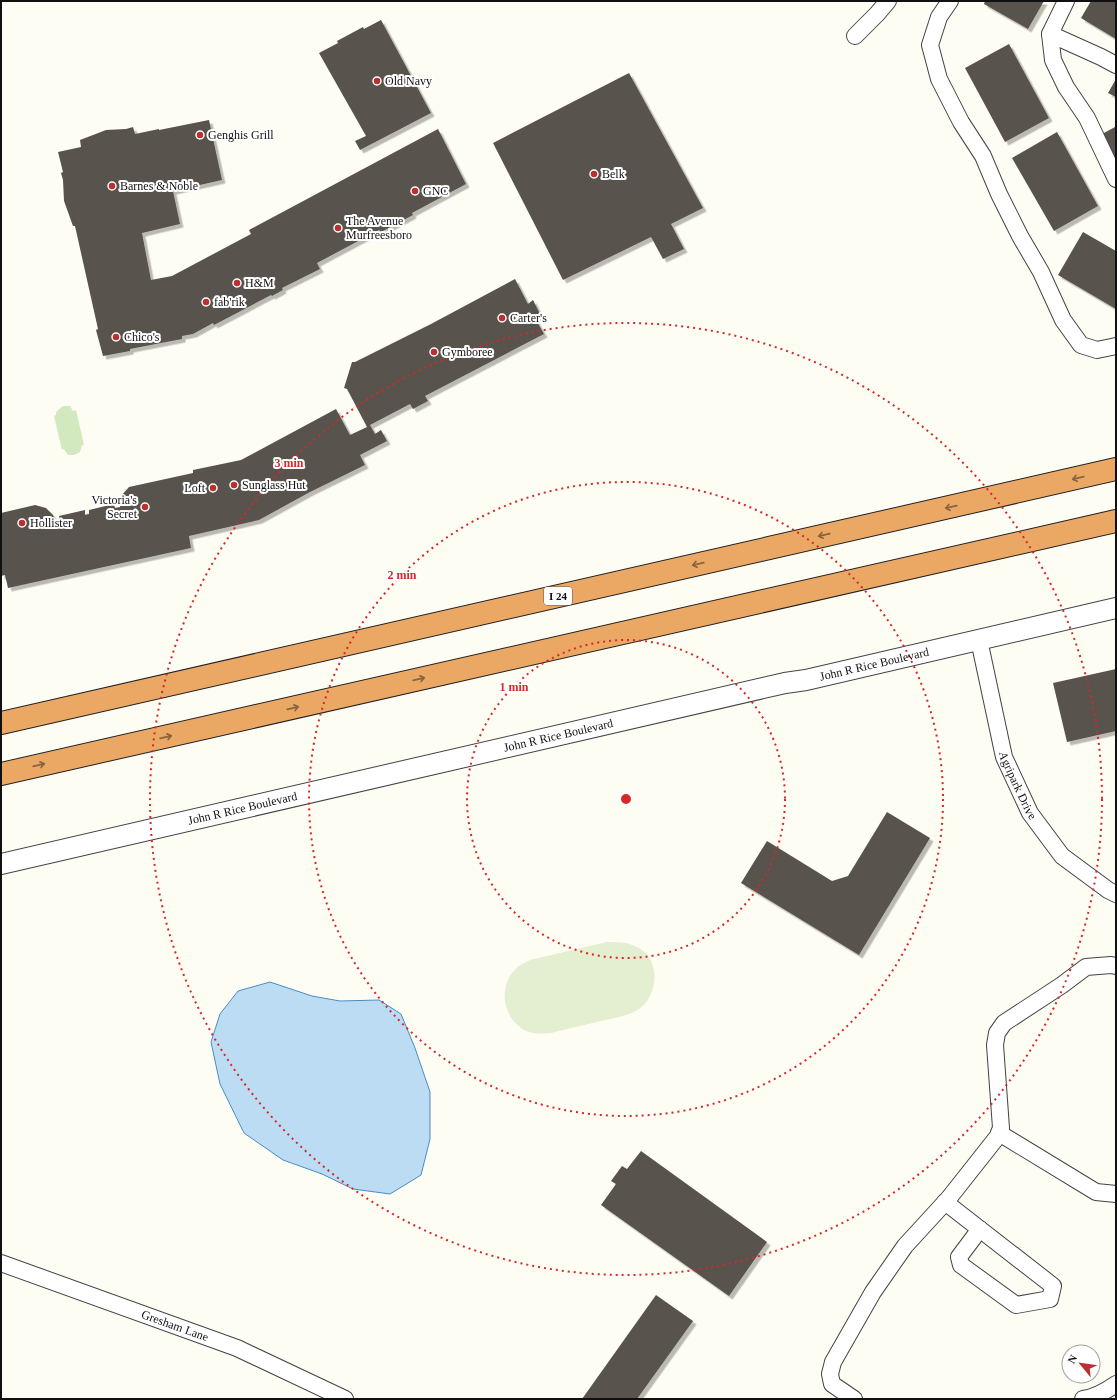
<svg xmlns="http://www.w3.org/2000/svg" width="1117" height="1400" viewBox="0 0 1117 1400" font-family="Georgia,serif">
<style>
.green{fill:#d2e8bf}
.pitch{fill:#e3efd0}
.water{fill:#bcdcf3;stroke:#478ec5}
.building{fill:#58524d;filter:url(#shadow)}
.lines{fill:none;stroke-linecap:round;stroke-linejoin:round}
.minor-casing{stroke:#434343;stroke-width:18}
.tertiary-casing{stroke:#434343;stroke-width:22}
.motorway-casing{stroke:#212121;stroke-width:24}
.minor{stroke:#fff;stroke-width:16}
.tertiary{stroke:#fff;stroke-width:20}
.motorway{stroke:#eba865;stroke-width:22}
.oneway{stroke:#88643f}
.ring{fill:none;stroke:#d62828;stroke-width:2;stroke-dasharray:2 4}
.poi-dot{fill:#b93031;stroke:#fff;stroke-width:1.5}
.labels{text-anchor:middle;stroke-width:4;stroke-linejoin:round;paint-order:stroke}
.shield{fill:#fff;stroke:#585858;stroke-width:1}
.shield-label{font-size:11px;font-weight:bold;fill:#101010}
.poi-label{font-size:12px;fill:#101010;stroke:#fff;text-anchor:start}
.street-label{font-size:12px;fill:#101010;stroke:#fff}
.centre{fill:#d62828;stroke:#fff;stroke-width:2}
.ring-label{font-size:12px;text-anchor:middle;font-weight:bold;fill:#d62828;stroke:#fff;stroke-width:4;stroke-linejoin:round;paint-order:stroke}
</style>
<defs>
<filter id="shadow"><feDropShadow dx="3.5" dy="3.5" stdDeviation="0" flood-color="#0004"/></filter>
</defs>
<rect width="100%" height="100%" fill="#fefdf4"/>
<path class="green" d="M63,406H70L73,411L76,410L84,445H82L80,452L74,455H68L64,449L62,450L54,416L56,415V412Z"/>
<path class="pitch" d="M607,942C620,942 631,942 642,950C661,964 657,996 639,1009C628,1016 614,1018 601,1021C584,1025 567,1029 551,1033C542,1034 534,1034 526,1031C501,1018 497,983 519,966C522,964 526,962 530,960Z"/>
<path class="water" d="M270,982L312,996L340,1001L379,1000L401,1014L415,1048L430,1092V1139L421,1175L390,1194L353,1189L322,1174L283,1160L244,1133L220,1084L211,1042L220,1014L238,991Z"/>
<path class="building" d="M985,1H1044L1028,29L984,4Z
M1091,1H1116V39L1081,18Z
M381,20L431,113L360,150L355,141L366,136L319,53L338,43L337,41L363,27L364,29Z
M1009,44L1049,118L1005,142L965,68Z
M629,73L703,208L671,224L684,249L663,259L651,237L563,280L493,143Z
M1116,79V97L1108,93Z
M209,120L222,180L173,191L180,224L142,233L151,280L172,276L251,234L249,230L438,129L466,184L412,213L413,215L381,232L379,230L317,263L320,269L282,288L283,290L272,296L271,295L214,325L213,323L193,334L182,336V339L130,349V351L103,356L96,330L98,329L75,226H73L64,201L63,180L61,173L63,172L58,152L81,147L80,140L106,130L126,129L133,127L135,134L159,129V130Z
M1115,127L1116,129V159L1102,134Z
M1057,132L1098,206L1054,231L1012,158Z
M1083,232L1116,251V309L1058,275Z
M515,279L528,304L533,300L541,316L535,318L544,334L425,396L428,401L413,409L410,404L370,425L375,434L381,430L387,441L360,455L365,465L310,492L259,520L189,536L191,548L8,588L5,575L1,576V513L35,505L46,508L53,515L56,522L60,521L59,516L85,510V515L89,514V510L114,504L115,508L120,507L121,496L129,487L193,473V470L241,460L336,409L350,435L367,427L347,389L344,388L352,362H355L431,324Z
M1116,669V731L1067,742L1053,683Z
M887,812L930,838L859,955L741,883L767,841L832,881L848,876Z
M641,1151L767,1242L729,1296L601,1205L616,1184L611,1181L622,1166L627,1169Z
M656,1295L693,1321L637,1399H582Z"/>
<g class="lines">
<g class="minor-casing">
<g id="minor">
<path d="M950,1L939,17L930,45L939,79L961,122L983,156L999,194L1020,236L1041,272L1063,320L1081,345L1097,350L1116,346"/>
<path d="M1066,1L1050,34L1053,60L1066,87L1087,118L1116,179"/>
<path d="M1050,34L1101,57L1116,65"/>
<path d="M855,36L877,14L888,1"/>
<path id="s1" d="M979,640L1004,757L1030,813L1062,856L1108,890L1116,894"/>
<path d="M999,1133L1096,1192L1116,1194"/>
<path d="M945,1202L1053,1286L1050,1299L1016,1305L961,1265L959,1257L980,1229"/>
<path id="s2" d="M1,1263L237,1348L345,1399"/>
<path d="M854,1399L832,1384L830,1374L833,1362L873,1292L905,1246L949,1198L998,1136L1001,1128L995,1045L997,1033L1004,1023L1062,985L1086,967L1111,965L1116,966"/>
<path d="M1083,1399C1096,1397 1106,1391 1116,1384"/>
</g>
</g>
<g class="tertiary-casing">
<g id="tertiary">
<path id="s3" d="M1,864L785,683L806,680L1116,608"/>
</g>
</g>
<g class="motorway-casing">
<path id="motorway" d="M1,723L1116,469
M1,774L1116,521"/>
</g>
<use href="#minor" class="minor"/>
<use href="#tertiary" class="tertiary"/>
<use href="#motorway" class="motorway"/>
</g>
<defs><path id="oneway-shaft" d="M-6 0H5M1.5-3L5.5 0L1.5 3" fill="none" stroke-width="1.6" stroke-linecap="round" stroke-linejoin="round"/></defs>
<g class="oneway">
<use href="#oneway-shaft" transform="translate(1078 478) rotate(167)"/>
<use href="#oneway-shaft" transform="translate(951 507) rotate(167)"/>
<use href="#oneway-shaft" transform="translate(824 535) rotate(167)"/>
<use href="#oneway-shaft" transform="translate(698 564) rotate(167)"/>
<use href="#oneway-shaft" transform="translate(419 679) rotate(-13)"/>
<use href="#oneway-shaft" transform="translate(293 708) rotate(-13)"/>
<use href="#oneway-shaft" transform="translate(166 737) rotate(-13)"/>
<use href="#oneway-shaft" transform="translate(39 765) rotate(-13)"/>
</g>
<g class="ring">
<circle cx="626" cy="799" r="159"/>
<circle cx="626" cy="799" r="317"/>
<circle cx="626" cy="799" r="476"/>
</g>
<g class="poi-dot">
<circle cx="377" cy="81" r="4"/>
<circle cx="200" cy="135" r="4"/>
<circle cx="594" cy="174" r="4"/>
<circle cx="112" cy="186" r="4"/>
<circle cx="415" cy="191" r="4"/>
<circle cx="338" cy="228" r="4"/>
<circle cx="237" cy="283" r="4"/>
<circle cx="206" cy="302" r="4"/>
<circle cx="502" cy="318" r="4"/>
<circle cx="116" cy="337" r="4"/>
<circle cx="434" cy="352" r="4"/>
<circle cx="234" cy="485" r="4"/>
<circle cx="213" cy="488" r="4"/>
<circle cx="145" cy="507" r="4"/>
<circle cx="22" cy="523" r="4"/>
</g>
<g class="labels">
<rect class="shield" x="544" y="587" width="28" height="18" rx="3"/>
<g class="shield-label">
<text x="558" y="600">I 24</text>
</g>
<g class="poi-label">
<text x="385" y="85">Old Navy</text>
<text x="208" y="139">Genghis Grill</text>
<text x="602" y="178">Belk</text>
<text x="120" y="190">Barnes &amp; Noble</text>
<text x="423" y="195">GNC</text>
<text x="346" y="225">The Avenue<tspan x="346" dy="14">Murfreesboro</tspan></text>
<text x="245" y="287">H&amp;M</text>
<text x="214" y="306">fab'rik</text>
<text x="510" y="322">Carter's</text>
<text x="124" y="341">Chico's</text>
<text x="442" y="356">Gymboree</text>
<text x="242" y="489">Sunglass Hut</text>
<text x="205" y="492" text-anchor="end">Loft</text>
<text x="137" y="504" text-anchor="end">Victoria's<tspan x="137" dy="14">Secret</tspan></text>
<text x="30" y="527">Hollister</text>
</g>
<g class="street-label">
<text dy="4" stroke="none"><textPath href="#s3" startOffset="896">John R Rice Boulevard</textPath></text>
<text dy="4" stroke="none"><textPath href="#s3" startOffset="572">John R Rice Boulevard</textPath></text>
<text dy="4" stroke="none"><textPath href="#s1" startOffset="151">Agripark Drive</textPath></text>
<text dy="4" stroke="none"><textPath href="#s3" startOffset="248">John R Rice Boulevard</textPath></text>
<text dy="4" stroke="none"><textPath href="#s2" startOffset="185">Gresham Lane</textPath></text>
</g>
</g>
<circle cx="626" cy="799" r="6" class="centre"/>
<g class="ring-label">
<text x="289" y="467">3 min</text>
<text x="402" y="579">2 min</text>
<text x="514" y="691">1 min</text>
</g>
<rect width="1117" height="1400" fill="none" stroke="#101010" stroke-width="4"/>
<g transform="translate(1081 1364) rotate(299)"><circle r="19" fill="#ffffff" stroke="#9f9f9f"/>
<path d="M0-3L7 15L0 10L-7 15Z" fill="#b93031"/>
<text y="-6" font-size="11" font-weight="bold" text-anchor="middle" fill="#101010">N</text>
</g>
</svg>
